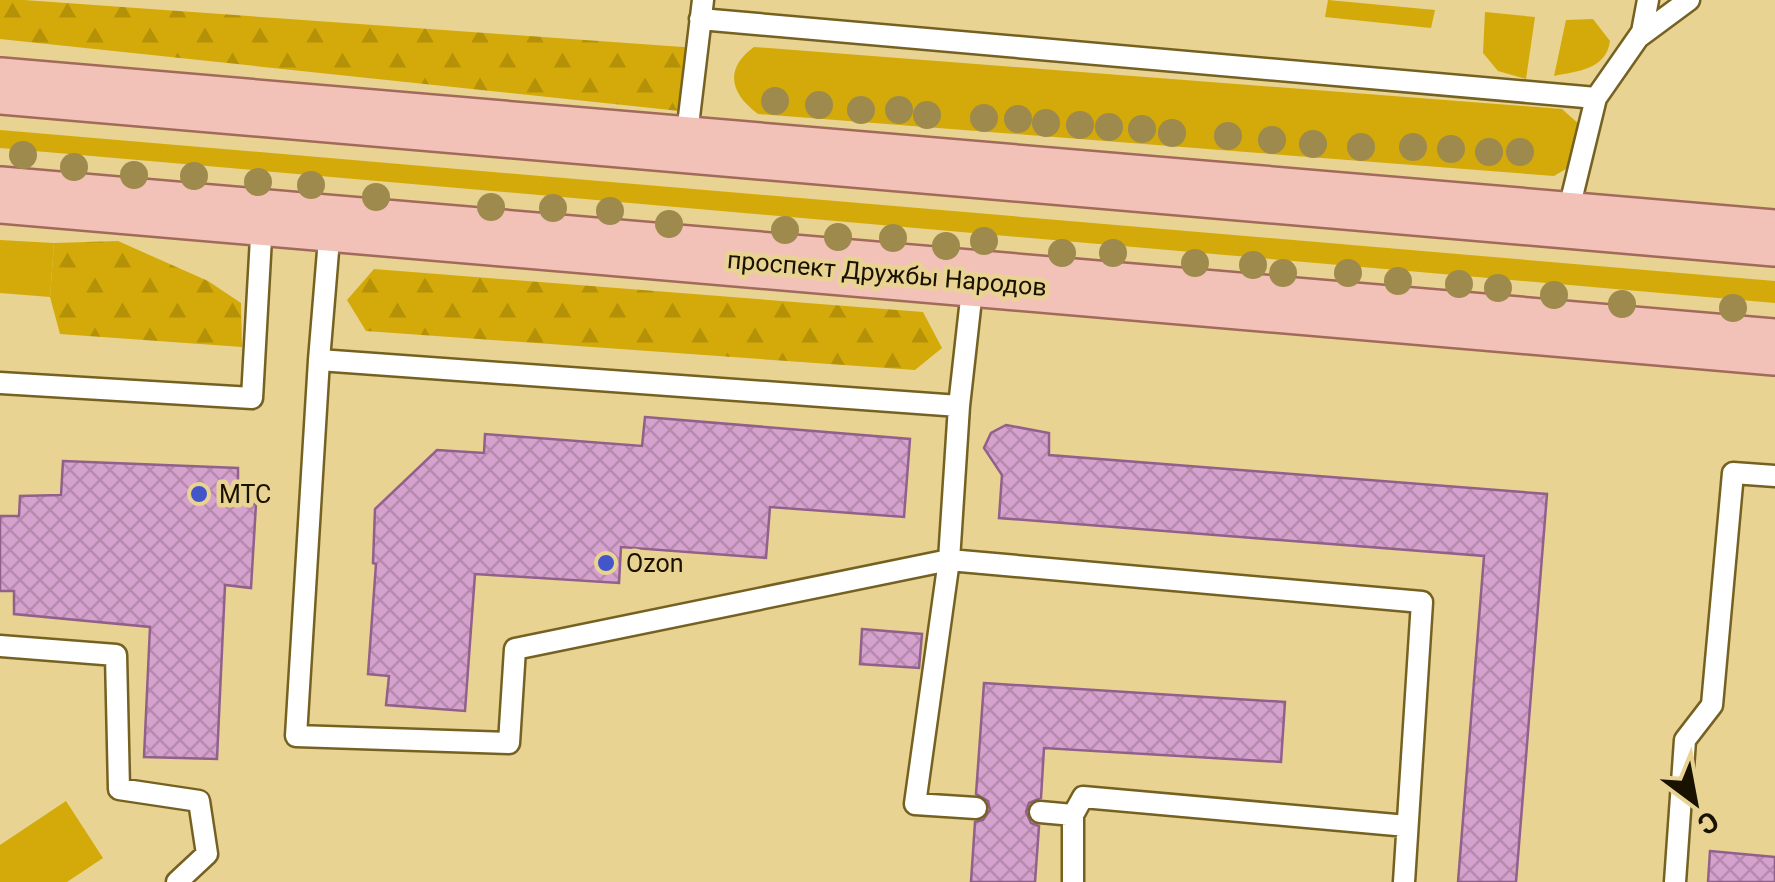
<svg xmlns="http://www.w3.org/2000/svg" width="1775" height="882" viewBox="0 0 1775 882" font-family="Roboto,sans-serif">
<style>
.green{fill:#d3aa09}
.forest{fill:url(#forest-firs)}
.building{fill:url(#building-cross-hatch);stroke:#91618b;stroke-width:2.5}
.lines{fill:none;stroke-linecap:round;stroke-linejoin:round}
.service-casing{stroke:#756121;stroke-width:25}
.primary-casing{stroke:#a16a5a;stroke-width:60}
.service{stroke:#fff;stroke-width:20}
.primary{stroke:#f2c2b9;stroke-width:55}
.tree{fill:#9e8a4d}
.poi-dot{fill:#4255c9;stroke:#e8d393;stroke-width:4}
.labels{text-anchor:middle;stroke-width:9;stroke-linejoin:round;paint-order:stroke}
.street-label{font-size:25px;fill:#1a1200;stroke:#e8d393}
.poi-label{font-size:25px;fill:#1a1200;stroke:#e8d393;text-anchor:start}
</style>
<defs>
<pattern id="forest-firs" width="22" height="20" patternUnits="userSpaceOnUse" patternTransform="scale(2.5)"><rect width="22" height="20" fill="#d3aa09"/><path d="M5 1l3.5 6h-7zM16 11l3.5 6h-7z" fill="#b59108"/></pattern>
<pattern id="building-cross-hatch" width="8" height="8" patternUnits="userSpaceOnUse" patternTransform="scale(2.5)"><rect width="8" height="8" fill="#d5a1cd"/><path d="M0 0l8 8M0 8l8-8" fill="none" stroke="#b68aae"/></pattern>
</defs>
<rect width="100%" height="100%" fill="#e8d393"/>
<path class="green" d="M1328,0L1435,10L1431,28L1325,17Z
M1485,12L1535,17L1526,79L1498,71L1483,53Z
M1593,19L1610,41C1606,70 1577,71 1554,76L1566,20Z
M754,47L1562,109L1580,125L1571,166L1554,176L758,114C730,93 724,69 754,47Z
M0,130L1775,281V303L0,148Z
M0,240L54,243L50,297L0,293Z
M66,801L103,858L67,882H0V845Z"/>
<path class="forest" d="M0,0H24L697,48L689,112L0,39Z
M118,241L208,281L241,303L242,347L60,334L50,297L54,243Z
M374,269L923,312L942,348L915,370L366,331L347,300Z"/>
<path class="building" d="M645,417L910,439L904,517L770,507L766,558L621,547L619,583L475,574L465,711L386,705L389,676L368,674L376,564L373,563L375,509L437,450L484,453L485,434L642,446Z
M1006,425L1049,433V455L1547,494L1516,882H1458L1484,556L999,518L1002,475L984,448L991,433Z
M63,461L238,468V503L256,504L251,588L225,585L217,759L144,757L150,627L14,614V591H0V516H19L20,496L61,495Z
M862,629L922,634L919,668L860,664Z
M984,683L1285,702L1281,762L1044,748L1041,798L1029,803L1026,812L1031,823L1039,826L1035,882H971L975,822L983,820L990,810L988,801L976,794Z
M1710,851L1775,857V882H1708Z"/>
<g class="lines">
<g class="service-casing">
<path id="service" d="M700,19L1596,98L1567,217
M1639,37L1689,0
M1596,98L1642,32L1648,0
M686,142L703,0
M330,227L319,360L296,736L509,743L515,649L949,560L915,804L976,808
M973,281L959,406L949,560L1422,602L1404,882
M319,360L959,406
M0,383L252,398L262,220
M0,646L116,655L119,789L199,801L207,854L177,882
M1040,812L1073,815
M1073,882V815L1083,797L1407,826
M1675,882L1685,740L1712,705L1733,473L1775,476"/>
</g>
<g class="primary-casing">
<path id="primary" d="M0,86L1775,238
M0,195L1775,347"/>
</g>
<use href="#service" class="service"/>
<use href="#primary" class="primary"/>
</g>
<g class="tree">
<circle cx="775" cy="101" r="14"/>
<circle cx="819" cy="105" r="14"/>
<circle cx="861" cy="110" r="14"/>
<circle cx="899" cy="110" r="14"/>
<circle cx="927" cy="115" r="14"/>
<circle cx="984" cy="118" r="14"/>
<circle cx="1018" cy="119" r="14"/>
<circle cx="1046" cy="123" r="14"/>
<circle cx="1080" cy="125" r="14"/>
<circle cx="1109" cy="127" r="14"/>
<circle cx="1142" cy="129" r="14"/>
<circle cx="1172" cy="133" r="14"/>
<circle cx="1228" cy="136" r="14"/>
<circle cx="1272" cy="140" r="14"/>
<circle cx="1313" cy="144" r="14"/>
<circle cx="1361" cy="147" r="14"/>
<circle cx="1413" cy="147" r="14"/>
<circle cx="1451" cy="149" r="14"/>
<circle cx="1489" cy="152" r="14"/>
<circle cx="1520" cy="152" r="14"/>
<circle cx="23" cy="155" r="14"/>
<circle cx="74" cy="167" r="14"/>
<circle cx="134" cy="175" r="14"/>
<circle cx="194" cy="176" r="14"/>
<circle cx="258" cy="182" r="14"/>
<circle cx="311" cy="185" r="14"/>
<circle cx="376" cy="197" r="14"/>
<circle cx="491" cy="207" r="14"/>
<circle cx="553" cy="208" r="14"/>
<circle cx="610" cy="211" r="14"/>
<circle cx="669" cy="224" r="14"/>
<circle cx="785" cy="230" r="14"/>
<circle cx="838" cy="237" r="14"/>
<circle cx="893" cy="238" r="14"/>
<circle cx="984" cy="241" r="14"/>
<circle cx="946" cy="246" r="14"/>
<circle cx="1062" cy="253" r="14"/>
<circle cx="1113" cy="253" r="14"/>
<circle cx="1195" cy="263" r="14"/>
<circle cx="1253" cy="265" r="14"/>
<circle cx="1283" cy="273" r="14"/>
<circle cx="1348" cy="273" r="14"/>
<circle cx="1398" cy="281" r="14"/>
<circle cx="1459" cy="284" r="14"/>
<circle cx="1498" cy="288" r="14"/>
<circle cx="1554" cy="295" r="14"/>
<circle cx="1622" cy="304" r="14"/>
<circle cx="1733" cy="308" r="14"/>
</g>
<g class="poi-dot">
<circle cx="199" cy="494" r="10"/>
<circle cx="606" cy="563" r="10"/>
</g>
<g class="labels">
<g class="street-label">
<text transform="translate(887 273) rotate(5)" y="9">проспект Дружбы Народов</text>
</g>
<g class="poi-label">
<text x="219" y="503">МТС</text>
<text x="626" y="572">Ozon</text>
</g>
</g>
<g transform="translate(1695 802) rotate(148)" stroke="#e8d393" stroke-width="8" paint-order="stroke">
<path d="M0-8L18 38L0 25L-18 38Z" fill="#1a1200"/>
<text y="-15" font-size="28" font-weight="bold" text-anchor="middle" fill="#1a1200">С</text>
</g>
</svg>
